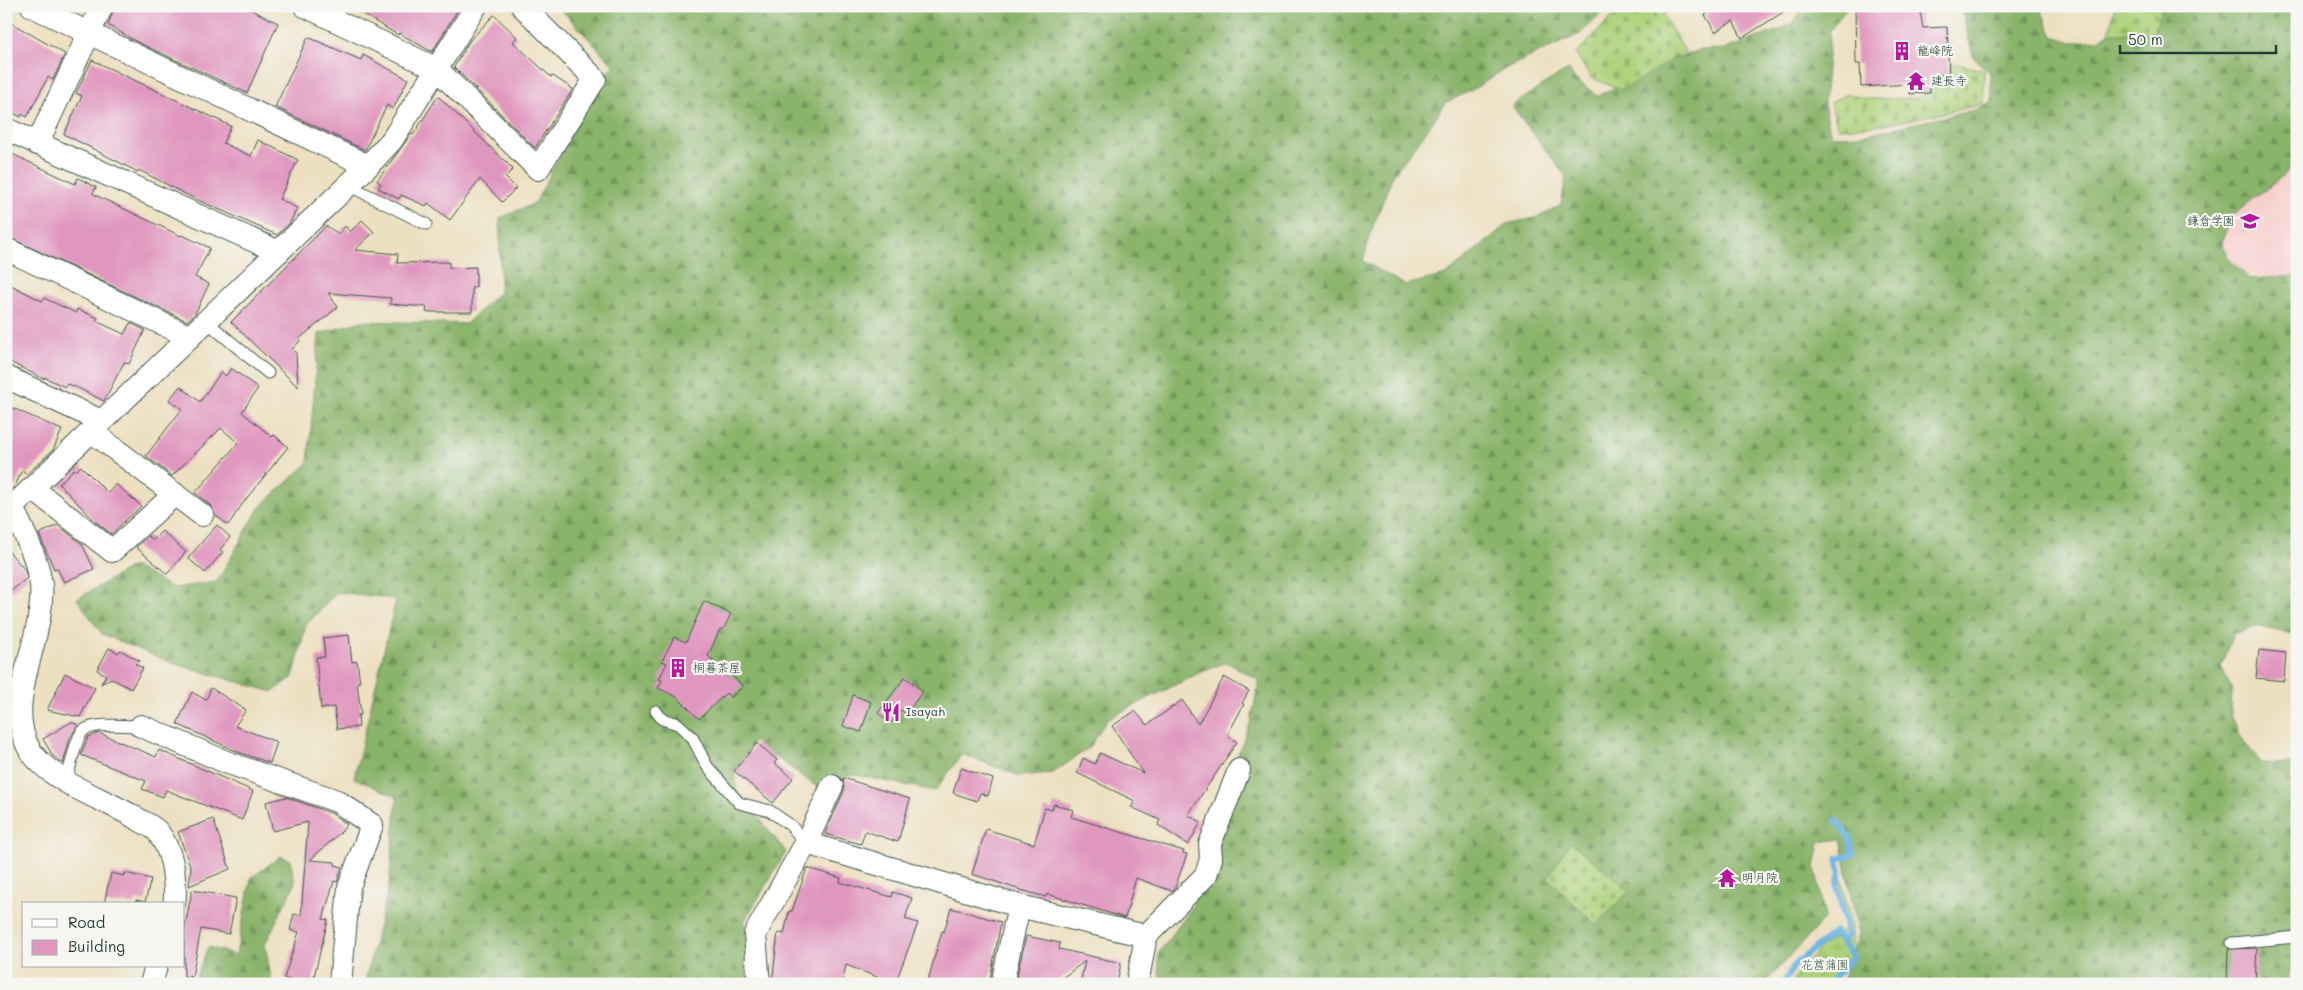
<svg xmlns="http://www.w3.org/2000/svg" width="2303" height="990" viewBox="0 0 2303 990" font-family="Mali,'Klee One',sans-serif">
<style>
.built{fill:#f7d0cd}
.forest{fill:url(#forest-firs);stroke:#547850}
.wetland{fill:url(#wetland-marsh);stroke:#668858}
.cemetery{fill:url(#cemetery-stones);stroke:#668858}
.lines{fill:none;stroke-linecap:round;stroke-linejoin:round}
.stream{stroke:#6db4e4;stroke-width:6}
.building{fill:#e097bf}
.lane-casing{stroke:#3e5549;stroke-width:13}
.street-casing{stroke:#3e5549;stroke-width:24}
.lane{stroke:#fff;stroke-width:11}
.street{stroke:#fff;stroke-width:22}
.labels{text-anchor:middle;stroke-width:4.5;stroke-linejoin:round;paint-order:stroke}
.poi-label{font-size:12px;fill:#1f3d34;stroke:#f6f6f2;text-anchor:start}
.park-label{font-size:12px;fill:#3c5b42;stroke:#f6f6f2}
</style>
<defs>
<pattern id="forest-firs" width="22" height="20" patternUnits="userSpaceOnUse" patternTransform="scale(1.25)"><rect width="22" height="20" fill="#8ab46b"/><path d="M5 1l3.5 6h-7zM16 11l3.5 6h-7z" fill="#709459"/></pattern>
<pattern id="wetland-marsh" width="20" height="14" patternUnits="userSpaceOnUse" patternTransform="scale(1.25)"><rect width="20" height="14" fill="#aed27b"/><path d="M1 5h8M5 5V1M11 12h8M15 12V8" fill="none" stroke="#95b56b"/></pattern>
<pattern id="cemetery-stones" width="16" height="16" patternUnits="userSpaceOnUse" patternTransform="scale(1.25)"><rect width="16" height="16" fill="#aed27b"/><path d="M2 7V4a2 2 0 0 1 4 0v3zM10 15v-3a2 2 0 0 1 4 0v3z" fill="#95b56b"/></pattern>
</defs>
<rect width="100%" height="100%" fill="#f6f6f2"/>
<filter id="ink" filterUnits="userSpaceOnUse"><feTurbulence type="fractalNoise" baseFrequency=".02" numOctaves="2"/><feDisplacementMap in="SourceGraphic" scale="10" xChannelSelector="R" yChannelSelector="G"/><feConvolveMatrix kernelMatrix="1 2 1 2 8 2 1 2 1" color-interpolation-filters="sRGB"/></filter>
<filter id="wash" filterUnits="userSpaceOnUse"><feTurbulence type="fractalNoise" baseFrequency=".0096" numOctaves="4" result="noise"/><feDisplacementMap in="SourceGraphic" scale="20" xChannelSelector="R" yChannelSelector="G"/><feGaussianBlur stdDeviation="1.12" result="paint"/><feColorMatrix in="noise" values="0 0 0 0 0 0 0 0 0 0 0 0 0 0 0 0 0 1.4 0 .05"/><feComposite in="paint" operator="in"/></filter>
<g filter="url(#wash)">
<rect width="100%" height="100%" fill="#ede0c1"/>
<path class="built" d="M2297,129V276L2275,277L2251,273L2210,297L2172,236Z"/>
<path class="forest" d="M558,6H1609L1580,34L1508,67L1472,90L1445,103L1423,136L1393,175L1373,226L1363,261L1405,285L1446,275L1507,224L1538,217L1561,205L1566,177L1512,106L1555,77L1569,70L1575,79L1598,96L1672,59L1700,50L1725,49L1779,30L1793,23L1802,6H1848L1830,30L1824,105L1831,136L1863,135L1979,109L1992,102L1990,73L1973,57L1961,6H2039L2053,36L2072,42L2098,40L2109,33H2154L2162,6H2297V156C2284,183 2258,191 2238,211C2229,220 2226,231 2222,242L2228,257L2249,279L2297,276V635L2255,626L2233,634L2221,666L2232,689L2231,714L2241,737L2260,763L2297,764V965L2288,975L2286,984H1841L1859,934L1855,918L1841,839L1820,842L1815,867L1825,918L1764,984H1160L1158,954L1192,908L1210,844L1217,807L1251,722L1259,680L1226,662L1199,673L1107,719L1090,747L1053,773L1019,776L962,754L935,791L855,775L825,781L820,789L754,741L734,771L737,790L786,852L745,920L749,984H366V977L389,885L397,797L354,778L396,599L337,592L306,625L293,677L273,692L172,663L102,634L77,599L133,566L173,588L217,582L259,508L308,463L319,334L362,321L466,324L500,291V218L535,203L590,99L613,65Z
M281,856L290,860L295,883L265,944L272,984H193L208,947L236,955L251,878Z"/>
<path class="wetland" d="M1840,872L1852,927L1853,956L1829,984H1797L1792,980L1821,947L1844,930L1837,886Z"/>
<path class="cemetery" d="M1628,6H1673L1663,15L1685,51L1623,90L1591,78L1576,54L1612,17Z
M2115,6H2162L2154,33H2109Z
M1954,63L1984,70V104C1936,114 1887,127 1838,128L1830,102L1848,94L1868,99L1918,98Z
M1570,842L1630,890L1596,925L1548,878Z"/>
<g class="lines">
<path class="stream" d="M1786,984L1784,982L1795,964L1835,932L1842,943L1848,935L1837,886L1840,872L1837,859L1853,854L1849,837L1836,820
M1829,984L1853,956L1842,943"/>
</g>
<g id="blocks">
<path class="building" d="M115,6H243L278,23L247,93L137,42L108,25Z
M349,6H460L432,52L399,33L398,35Z
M1718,6H1793L1742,38L1733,21L1715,32L1705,15Z
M1855,6H1919L1923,28L1947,27L1949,75H1930V93L1910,94V84L1861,87L1860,64H1856Z
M494,15L517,37L513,42L551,77L553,76L573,89L535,148L454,67L470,40Z
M6,20L65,54L53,80L48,77L27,117L22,114L21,117L6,109Z
M308,37L361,60L363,55L408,79L393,109L387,105L365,150L275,107Z
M92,60L231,126L223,143L251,156L258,140L298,160L279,199L297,208L290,223L277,235L191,197L139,170L138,172L64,134L82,96L76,93Z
M438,96L513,169L505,177L516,188L502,202L480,179L450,220L428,203L426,206L401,195L399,199L378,188L381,184L377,181L411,134L413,135Z
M6,151L75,184L78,178L96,187L93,194L181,236L182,235L210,248L195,277L209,284L195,314L187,321L6,236Z
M362,220L374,232L355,250L398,254L397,263L449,262V268L476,267V287H472V312H426L427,307L390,304L391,298L328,293L338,307L299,339L300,341L292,349L296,353L298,387L231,322L326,226L339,234L345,226L350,232Z
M11,285L42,301L44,298L76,313L77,309L98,318L96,321L124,334L130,323L145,330L129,364L124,362L104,401L76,387L67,384L65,387L44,377V379L6,360V295Z
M231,368L258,388L242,412L272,437L274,435L288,447L246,499L228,525L215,515L210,505L195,493L238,443L221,428L172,476L146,456L182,409L169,400L180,386L200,402L221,372L226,376Z
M6,405L62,430L53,450L27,474L22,470L15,486L9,492L6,491Z
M81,466L108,493L116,484L141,506L111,534L96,522L59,484L74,469L76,471Z
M58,525L82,544L94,569L64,582L57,568L54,569L39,534Z
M217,525L230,537L220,550L223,552L205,573L188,558Z
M162,531L186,552L167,574L136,547L148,536L153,540Z
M6,548L25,570L27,578L6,595Z
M704,601L731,614L723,630L720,629L708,656L729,676L730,674L743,686L731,698L726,693L699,719L677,697L658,688L662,680L659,679L667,663L662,661L674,637L686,642Z
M349,635L352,662L357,661L360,682H357L361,715H358L359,727L337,729L334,707L321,709L316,657H325L323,638Z
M109,648L118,653L120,650L140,661L135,664L143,668L131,689L111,678L101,684L106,675L97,670Z
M2259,650L2286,653L2284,681L2256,678Z
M65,673L95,688L80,717L47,710Z
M905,677L923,691L906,714L901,710L891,723L878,713Z
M1224,677L1249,691L1242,703L1244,704L1227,736L1237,742L1188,815L1201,822L1188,845L1158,825L1160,820L1131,807L1135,801L1077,773L1083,758L1095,764L1100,753L1143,773L1112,726L1135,711L1147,725L1182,700L1198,724Z
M211,688L246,710L235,726L277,742L270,763L238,752L177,724L192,692L206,700Z
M853,695L871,702L861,732L843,726Z
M71,722L78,725L70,738L63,764L53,756L43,739Z
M99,733L156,757L159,750L253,791L242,820L166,790L163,797L142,789L146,781L81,755L88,737Z
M757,743L777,760L774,763L793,778L773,803L734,771Z
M961,768L993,779L988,796L980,793L977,801L953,793Z
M843,778L910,799L898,842L865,831L861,844L825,834L844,791Z
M286,797L331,813L347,824L341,832L310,860L335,862V865L342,867L337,882L334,881L323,919L328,920L312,984H301L284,978L299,932L290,930L294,914L301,916L308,822L273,831L266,802Z
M1054,804L1073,810L1071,817L1184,851L1183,853L1187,854L1175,888L1172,891L1136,878L1125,918L1047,894L1046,897L1024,891L972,874L986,829L1034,844L1045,808L1052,810Z
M213,819L230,869L189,886L191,868L178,832Z
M807,868L841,878L840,882L892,897L893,892L912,898L905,919L918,923L895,984L846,965L842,984H772L778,933L784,934L789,911H792Z
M111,873L124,876L125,873L151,879L145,902L136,900L135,904H104Z
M192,890L236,898L229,934L201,929L192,977L184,976V932Z
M951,908L1001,922L989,984H927L942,931L944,932Z
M1026,936L1060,943L1059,949L1121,963L1117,984H1080L1085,961L1054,984H1015Z
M2257,948L2255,984H2227L2228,949Z"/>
</g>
</g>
<g filter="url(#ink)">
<use href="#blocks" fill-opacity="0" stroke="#3e5549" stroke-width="1"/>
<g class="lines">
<g class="lane-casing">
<path id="lane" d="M348,185L426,224
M206,321L268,373
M656,711L662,719L678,724L692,737L707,766L739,803L770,811L790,825L806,843
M66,782C70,770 75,739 83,731C93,722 128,726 141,726
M2232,943L2297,937"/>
</g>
<g class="street-casing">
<path id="street" d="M32,6L368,166
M305,6L437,69L538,169L595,79L522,6
M6,129L279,252
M37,144L102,6
M6,249L190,337
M6,377L101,421
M91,431L202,515
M32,488L112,551L175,494
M6,504L12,507C23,531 38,558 41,585C46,640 0,703 31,752C56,785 101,797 136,818C142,822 153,826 158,832C168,846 173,862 174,878C175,887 176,895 174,904
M6,513L368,166L392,140L476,6
M141,726L226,762L337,801L372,825L349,887L340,984
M806,843L1019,906L1146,936L1137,984
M1146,936L1206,875L1211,859L1210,844L1239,770
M151,984L156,966
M759,984L755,934L806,843L832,786
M1002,984L1019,906"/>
</g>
<use href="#lane" class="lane"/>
<use href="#street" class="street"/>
</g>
</g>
<defs>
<g id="building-bare" transform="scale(1.5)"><path d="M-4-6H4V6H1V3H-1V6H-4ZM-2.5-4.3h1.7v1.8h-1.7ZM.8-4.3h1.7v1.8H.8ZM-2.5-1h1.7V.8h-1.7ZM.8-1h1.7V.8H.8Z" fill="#b5179e" stroke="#f6f6f2" stroke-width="2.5" paint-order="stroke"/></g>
<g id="temple-bare" transform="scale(1.5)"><path d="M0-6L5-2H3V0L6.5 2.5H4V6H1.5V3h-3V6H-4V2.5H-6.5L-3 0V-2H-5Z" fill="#b5179e" stroke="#f6f6f2" stroke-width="2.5" paint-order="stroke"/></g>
<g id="school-bare" transform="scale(1.5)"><path d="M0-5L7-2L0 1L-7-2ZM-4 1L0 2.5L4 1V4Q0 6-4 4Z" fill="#b5179e" stroke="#f6f6f2" stroke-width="2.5" paint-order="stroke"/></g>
<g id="restaurant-bare" transform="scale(1.5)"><path d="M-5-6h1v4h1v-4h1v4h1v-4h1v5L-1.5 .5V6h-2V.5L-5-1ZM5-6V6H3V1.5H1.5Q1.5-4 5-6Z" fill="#b5179e" stroke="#f6f6f2" stroke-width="2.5" paint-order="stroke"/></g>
</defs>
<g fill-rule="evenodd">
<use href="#building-bare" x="1902" y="51"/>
<use href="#temple-bare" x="1916" y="81"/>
<use href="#school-bare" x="2250" y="221"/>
<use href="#building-bare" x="678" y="668"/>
<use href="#restaurant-bare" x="891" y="712"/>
<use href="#temple-bare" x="1727" y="878"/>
</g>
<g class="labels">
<g class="poi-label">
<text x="1917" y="55">龍峰院</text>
<text x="1931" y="85">建長寺</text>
<text x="2235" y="225" text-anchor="end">鎌倉学園</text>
<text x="693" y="672">桐暮茶屋</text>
<text x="906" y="716">Isayah</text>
<text x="1742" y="882">明月院</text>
</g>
<g class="park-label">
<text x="1825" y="969">花菖蒲園</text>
</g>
</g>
<rect width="2303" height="990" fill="none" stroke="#f6f6f2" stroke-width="25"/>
<rect x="22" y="902" width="162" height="65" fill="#f6f6f2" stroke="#a0aca6"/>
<rect x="32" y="919" width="25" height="8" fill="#ffffff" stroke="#a0aca6"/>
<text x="68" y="928" font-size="15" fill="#1f3d34">Road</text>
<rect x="32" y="940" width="25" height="15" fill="#e097bf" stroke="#a0aca6"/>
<text x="68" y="952" font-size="15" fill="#1f3d34">Building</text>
<path d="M2120 45v8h156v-8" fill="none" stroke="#1f3d34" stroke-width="2.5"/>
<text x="2128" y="45" font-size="15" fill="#1f3d34" stroke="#f6f6f2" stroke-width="4" paint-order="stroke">50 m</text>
</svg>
